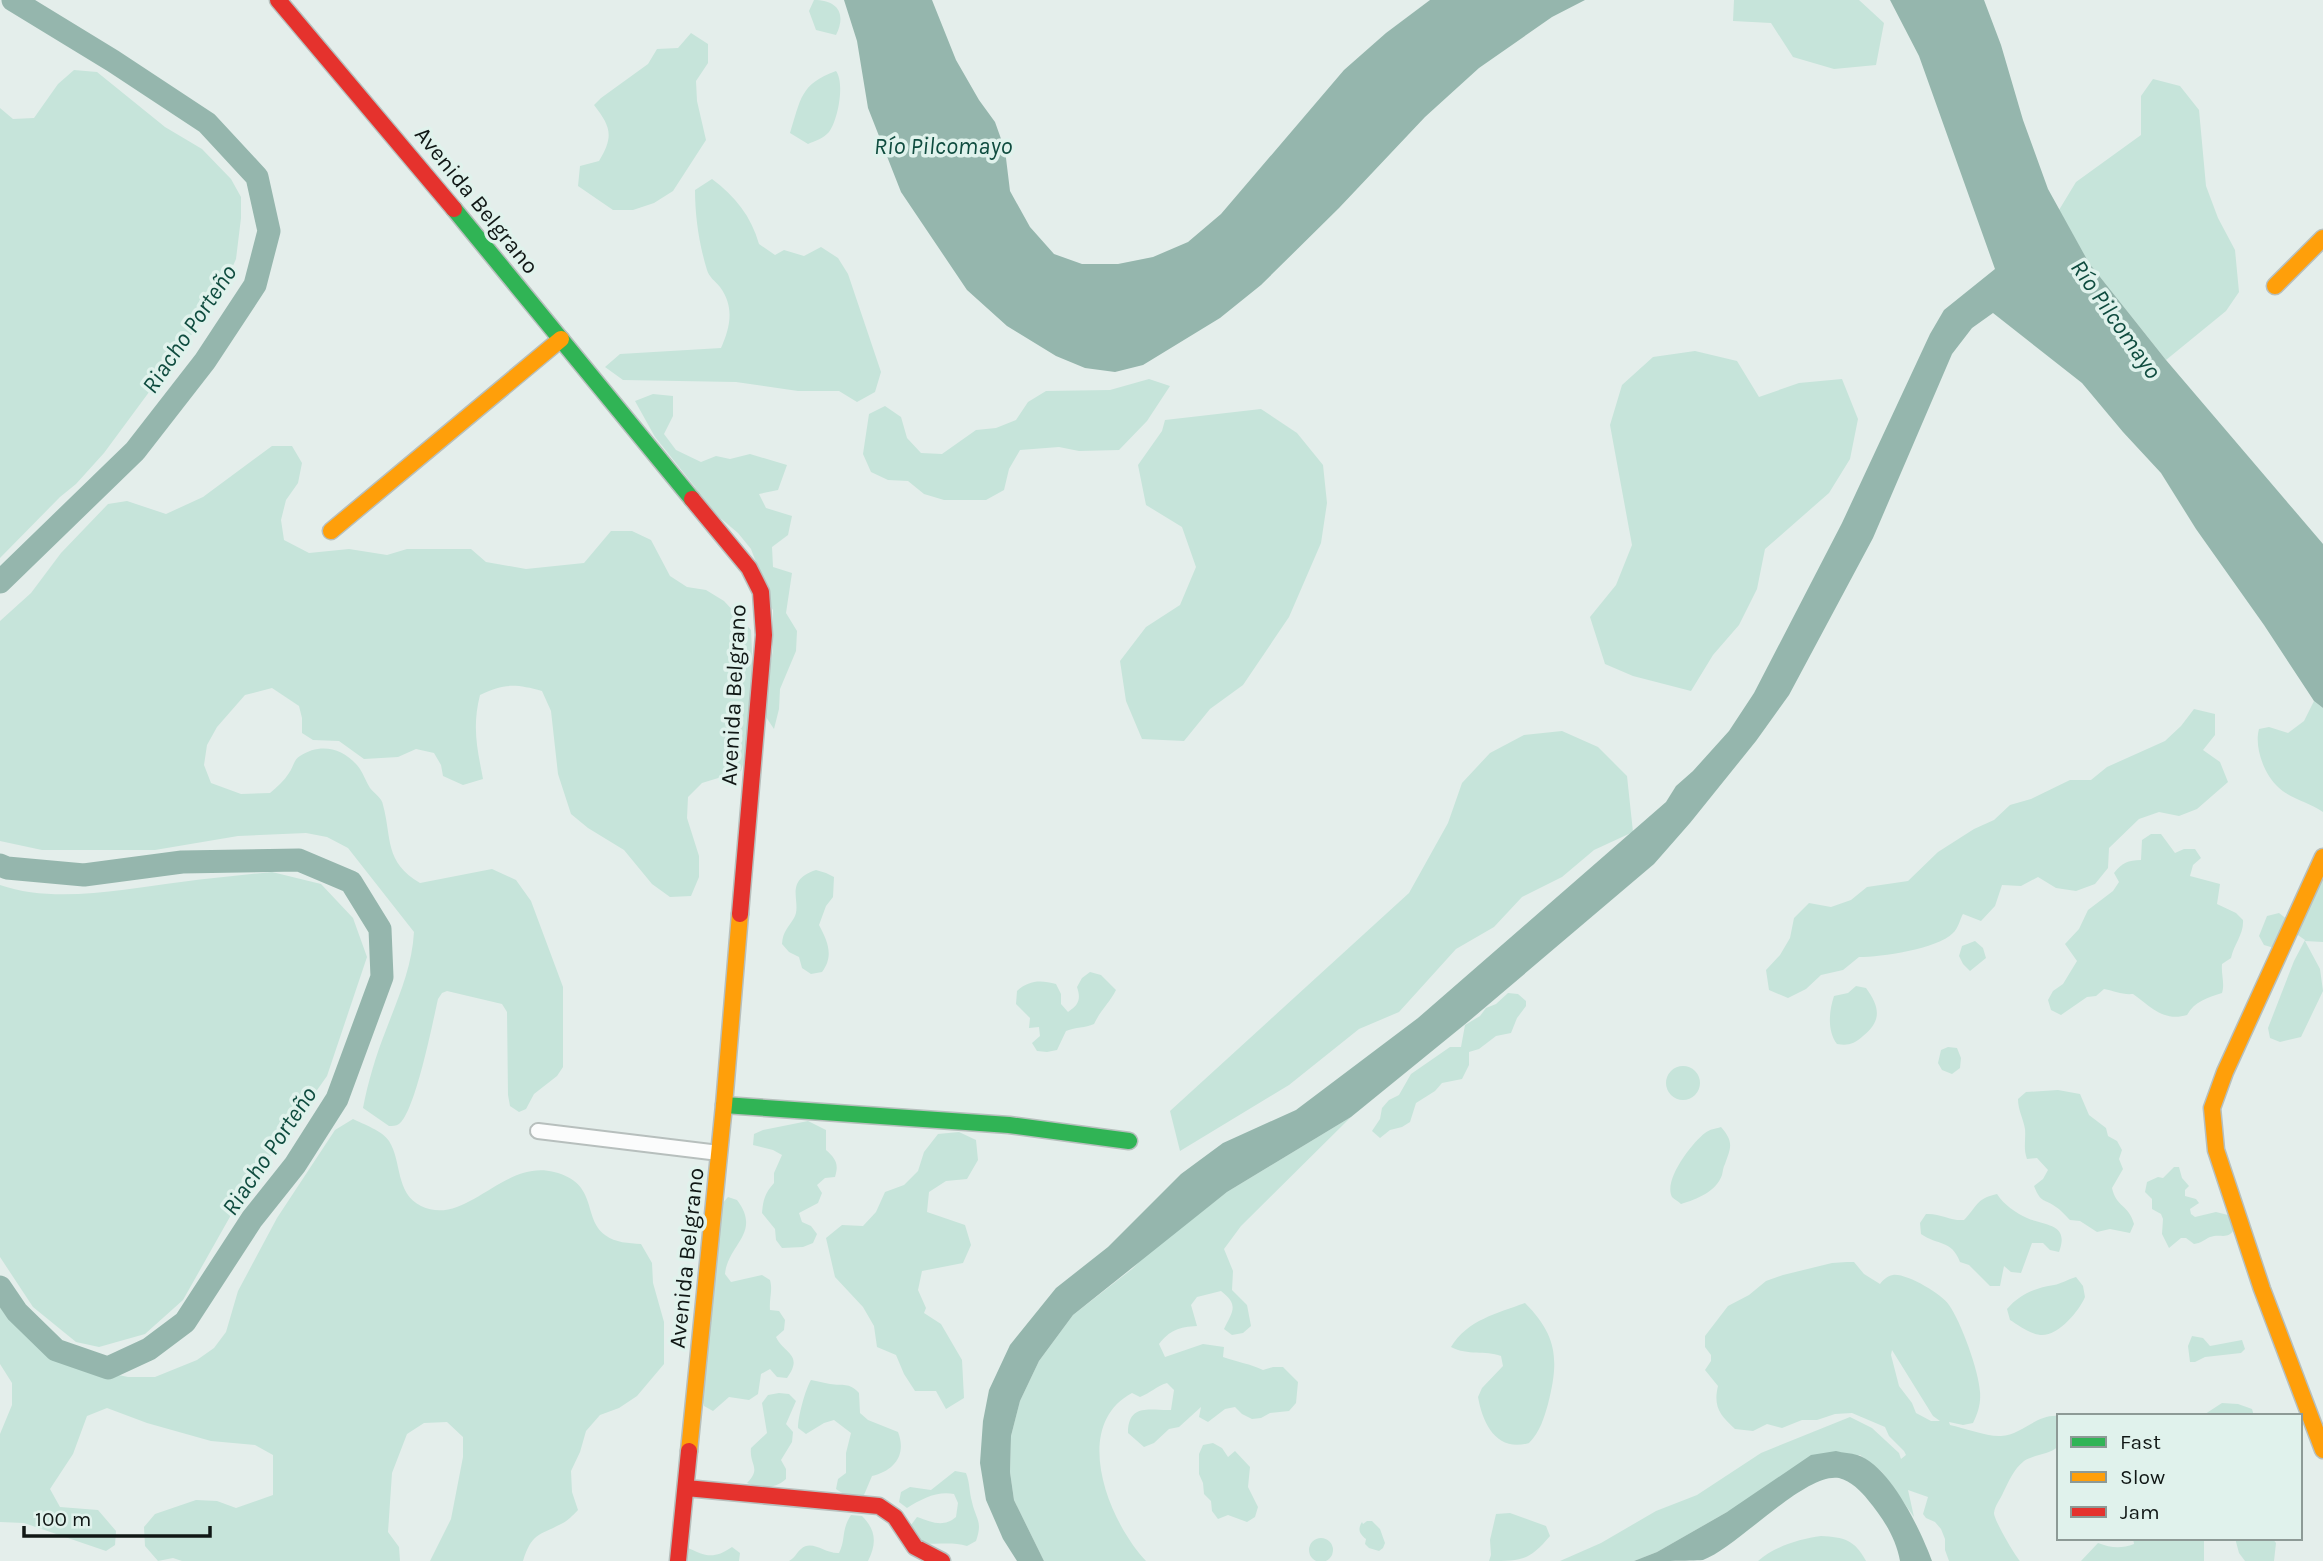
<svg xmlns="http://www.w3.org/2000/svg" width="2323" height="1561" viewBox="0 0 2323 1561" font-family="Karla,sans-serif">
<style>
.green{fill:#c6e4da;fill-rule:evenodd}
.water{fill:#95b6ad}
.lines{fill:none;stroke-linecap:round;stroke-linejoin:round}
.river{stroke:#95b6ad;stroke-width:23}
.street-casing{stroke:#b7bfbd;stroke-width:18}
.fast-casing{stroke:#b7bfbd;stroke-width:19}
.slow-casing{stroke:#b7bfbd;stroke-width:19}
.jam-casing{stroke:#b7bfbd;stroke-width:19}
.street{stroke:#fbfcfc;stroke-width:14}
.fast{stroke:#30b455;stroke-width:16}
.slow{stroke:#ff9f0a;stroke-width:16}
.jam{stroke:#e5322d;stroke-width:16}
.labels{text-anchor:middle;stroke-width:7;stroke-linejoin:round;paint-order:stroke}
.street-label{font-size:23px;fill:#101715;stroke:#e0f2ec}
.water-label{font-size:24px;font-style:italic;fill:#0f4c3f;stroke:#e0f2ec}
</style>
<rect width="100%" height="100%" fill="#e4eeeb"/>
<path class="green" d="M814,0C837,0 847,13 836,35L816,30L809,11Z
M1734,0H1859L1884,23L1876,65L1834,69L1793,57L1771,23L1733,21Z
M691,33L708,44V63L696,81L697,101L706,140L673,191L654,203L633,210H613L578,186L580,166L599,161C614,136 611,127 594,105L601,98L648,64L657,49L678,48Z
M74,70L97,72L165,127L202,149L231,179L241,197V218L236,259L220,296L104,453L76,484L60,497L0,558V108L13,119L34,118L58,84Z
M836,71C845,83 838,120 829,132C824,138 815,141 808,144L790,133C801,99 800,84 836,71Z
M2153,79L2180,86L2199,110L2206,186L2218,218L2235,250L2239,292L2226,311L2166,360L2089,263L2059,210L2076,182L2141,135V96Z
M712,179C735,196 751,216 759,244L775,255L784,250L804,256L821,247L838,258L848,274L881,372L875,392L857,402L839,391H798L736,382L623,380L605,367L620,354L721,348C730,328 735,307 720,287C715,281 709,277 707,270C699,244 695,216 695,190Z
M1695,351L1737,361L1759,397L1799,383L1842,379L1858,419L1850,459L1829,493L1765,549L1757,589L1739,625L1713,655L1691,691L1633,676L1605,664L1590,617L1616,585L1632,545L1610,425L1622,385L1653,357Z
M1149,379L1170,386L1147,421L1119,450L1079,451L1059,447L1020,450L1009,469L1004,490L986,500H944L924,494L908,481L888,480L871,472L863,454L869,414L885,406L901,417L907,438L921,453L942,454L976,430L996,428L1016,420L1028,402L1046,391L1110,390Z
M653,394L673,396V416L664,434L676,450L701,462L716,456L730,459L750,454L787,465L778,490L759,494L766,508L792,516L788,535L772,547L773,567L792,573L786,613L797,631L796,651L780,689L779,709L774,729L762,711L773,650V610L761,592L759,570L751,549L738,533L706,506L695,487L655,437L635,401Z
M1261,409L1297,433L1323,465L1327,503L1321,543L1289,617L1243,685L1210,709L1184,741L1142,739L1126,701L1120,661L1146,627L1180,605L1196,567L1182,527L1146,505L1138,465L1162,431L1165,420Z
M272,446H292L302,463L298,483L286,500L281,520L284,540L309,553L349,549L387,555L407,549H471L486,562L526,569L584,563L611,531H632L651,540L670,576L687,587L706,590L724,601L751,630C753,677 757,725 741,771L702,783L688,797L687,818L699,856V877L691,896L670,897L652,884L624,850L588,828L571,814L558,774L551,711L542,691C516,684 504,683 480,695C472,727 477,747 483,779L463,785L443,776L441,765L434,753L416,749L398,757L364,759L339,741L313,740L302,733V718L299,706L272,688L245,695L217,727L207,745L204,765L211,783L241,794L270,793C277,787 284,781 289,773C293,768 294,759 300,756C321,742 345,748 360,769C364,775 366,782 370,788C375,794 382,798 383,805C392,838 384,862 420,883L492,869L516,880L531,901L563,987V1067L557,1076L534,1094L526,1109L519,1112L510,1106L508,1095L507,1012L502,1004L447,991L442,993L438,999C433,1021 415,1113 399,1124C396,1126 392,1126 389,1126L363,1108C368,1082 376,1055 386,1030C398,998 412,968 414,932L348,848L327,837L306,833L238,836L155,850H42L0,841V621L31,593L61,553L108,504L127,501L166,514L203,497Z
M2314,701L2323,708V812C2309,802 2289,798 2278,787C2264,774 2254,747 2259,729L2269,727L2288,733L2304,721Z
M2194,709L2215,714V735L2203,750L2220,762L2228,782L2197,809L2179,816L2159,812L2139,819L2109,848L2108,868L2095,884L2076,891L2056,888L2038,877L2021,886L2002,885L1995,906L1981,921L1963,914C1960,919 1958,929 1953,933C1937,949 1881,957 1859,957L1843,970L1821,975L1806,989L1788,998L1769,990L1766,970L1780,955L1790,938L1794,918L1809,903L1831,907L1851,900L1867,887L1908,881L1938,852L1974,829L1994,820L2010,805L2031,799L2070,780H2091L2107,767L2165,741L2181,726Z
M1562,731L1598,747L1627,776L1633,832L1594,850L1562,877L1522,897L1494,927L1456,949L1399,1012L1359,1029L1289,1085L1180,1151L1170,1111L1409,893L1448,823L1462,783L1490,753L1524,735Z
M2151,834H2161L2175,853L2184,849H2195L2201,858L2193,865L2190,876L2220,884L2217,904L2236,913L2243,920C2244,934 2234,944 2231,958L2222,964C2221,975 2225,983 2222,993C2207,998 2195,1001 2187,1015C2164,1022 2151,1007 2133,994C2122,995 2115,991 2104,989L2096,996L2087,997L2061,1015L2051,1010L2048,1000L2053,991L2063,984L2077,961L2065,944L2079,929L2088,910L2113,891L2119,882L2114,873C2122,863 2128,860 2141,860L2142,840Z
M816,870L826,873L834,877L833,897L826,906L819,925C828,942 834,956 822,972L811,974L802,968L799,957L789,952L782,944C783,931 788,928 794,918C803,903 782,881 816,870Z
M272,872L321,884L353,918L367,957L327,1076L240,1199L183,1300L145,1334L99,1347L76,1342L33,1307L0,1257V885C54,904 126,889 181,882C212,878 242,875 272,872Z
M2323,872V942L2305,941L2320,969L2323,991L2301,1037L2280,1042L2270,1038L2268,1028L2294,961L2305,940L2295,933L2274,948L2264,945L2259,936L2267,916L2279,913L2292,923Z
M1975,941L1983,948L1986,958L1970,971L1963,964L1959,956L1962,946Z
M1090,972L1101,975L1116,990C1110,1002 1100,1011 1094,1024C1085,1028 1076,1027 1066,1031L1057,1050L1047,1052L1037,1051L1032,1043L1040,1036L1039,1027L1029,1028L1030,1018L1016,1004L1017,991C1029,980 1041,980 1056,984L1061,994V1004L1068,1012C1079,1005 1081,999 1077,987L1082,978Z
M1856,986L1866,988C1880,1007 1882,1021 1863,1036C1854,1044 1848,1046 1837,1044C1827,1031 1829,1011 1834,996L1848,993Z
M1508,993L1518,994L1526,1001V1006L1517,1018L1511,1033L1496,1036L1479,1049L1469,1052V1065L1462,1079L1442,1083L1435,1091L1416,1103L1410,1122L1402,1127L1390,1130L1380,1138L1372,1131L1380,1119L1382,1108L1389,1100L1399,1095L1411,1074L1450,1047H1461L1465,1025L1480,1016L1486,1008L1496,1004Z
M1948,1047L1957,1048L1961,1058L1960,1068L1952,1074L1942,1070L1938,1063L1941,1050Z
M1666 1083a17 17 0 1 1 34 0a17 17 0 1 1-34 0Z
M2058,1090L2080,1094L2089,1115L2106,1128L2108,1136L2117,1141L2122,1150L2119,1159L2123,1169L2112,1188C2116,1207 2129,1205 2134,1224L2130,1233L2110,1229L2097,1232L2080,1221L2070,1220C2066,1216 2061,1210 2056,1207C2044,1198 2041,1204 2034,1186L2043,1179L2048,1170L2037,1158L2027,1159C2023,1148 2026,1140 2025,1129C2023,1118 2018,1110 2018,1099L2026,1092Z
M1351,1117L1241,1226L1224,1249L1233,1271L1232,1290L1247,1305L1251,1326L1243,1333L1232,1335L1224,1329C1233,1311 1239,1305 1221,1291L1197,1297L1191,1305L1197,1326C1179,1327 1170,1330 1159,1344L1165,1357L1203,1344L1224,1347L1223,1357C1237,1362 1251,1364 1263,1370L1273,1367H1283L1298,1382L1296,1403L1289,1411L1270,1413L1261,1418L1252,1419L1242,1414L1235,1407L1225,1409L1208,1422L1199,1417L1201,1407L1179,1427L1169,1429L1154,1443L1144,1447L1128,1433C1128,1402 1152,1411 1171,1410L1174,1390L1167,1383C1156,1386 1151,1393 1140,1397L1132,1393C1070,1426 1109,1522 1146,1561H1044L1014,1500L1010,1472L1011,1436L1020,1401L1039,1361L1073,1315L1132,1269L1147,1254L1227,1192Z
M353,1119C363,1124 383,1131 389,1141C402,1161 395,1193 421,1206C466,1228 502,1159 554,1172C599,1183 582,1218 605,1235C616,1243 628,1243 641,1244L652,1263L653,1283L664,1322V1364L637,1396L619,1408L600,1415L586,1431L580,1452L571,1471L572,1492L578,1510C573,1515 568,1521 561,1524C538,1536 532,1533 523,1561H430L451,1519L463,1457V1437L447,1422L424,1423L407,1434L392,1473L388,1532L399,1547L400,1561H182L173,1558L158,1561L145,1546L144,1527L155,1514L196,1500L217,1501L236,1508L273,1495V1455L255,1445L211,1441L147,1423L107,1408L87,1416L73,1454L50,1489L60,1507L98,1510L116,1531L115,1545L106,1551L24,1523L0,1522V1434L12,1405V1383L0,1364V1306L5,1314L23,1324L37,1339L54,1350L73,1355L90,1366L109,1373L128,1377H155L197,1360L214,1348L226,1332L238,1291L277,1218L335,1130Z
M808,1121L826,1130V1150C836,1159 839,1164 835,1177L825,1178L817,1185L822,1193L818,1203L799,1213L802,1222L811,1226L817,1234L813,1243L803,1247L782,1248L776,1240L775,1229L762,1213C763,1200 765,1193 774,1183V1173L782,1155L773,1150L753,1145L754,1134L763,1130Z
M1721,1127C1734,1142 1731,1147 1725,1164C1723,1167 1723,1171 1722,1175C1716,1192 1697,1199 1681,1204C1679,1202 1674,1199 1672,1197C1663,1180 1692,1143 1705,1133C1710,1129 1715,1129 1721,1127Z
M959,1132L976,1140L978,1160L967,1179L946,1181L929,1192L927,1212L965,1225L971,1245L963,1263L922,1271L918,1290L926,1308L924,1313L941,1324L962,1360L964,1398L946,1409L936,1391H915L904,1374L896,1355L877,1347L874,1326L863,1307L835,1277L826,1238L842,1225L863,1226L876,1212L885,1192L904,1185L918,1171L924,1152L938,1134Z
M2174,1167H2179L2182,1178L2189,1186L2185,1190V1196L2196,1199L2199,1203L2190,1209L2191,1214L2195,1217L2216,1212L2232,1216L2235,1228C2228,1241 2221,1233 2210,1237C2204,1240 2201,1243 2194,1244L2186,1238H2181L2169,1248L2162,1234L2163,1219L2161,1214L2152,1209V1199L2145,1192L2147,1182L2158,1177L2163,1178Z
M1997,1194C2004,1205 2016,1213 2027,1218C2045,1226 2070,1223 2059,1252L2050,1250L2043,1243H2032L2021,1273L2011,1272L2004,1266L2000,1286H1990L1969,1265L1960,1262C1951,1239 1938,1246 1921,1234L1920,1223L1926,1214C1940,1213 1950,1221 1964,1220C1978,1206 1975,1199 1997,1194Z
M728,1197L737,1200C762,1233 728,1244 725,1274L731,1282L762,1275L770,1280C773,1291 769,1298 770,1310L779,1311L785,1320L784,1330L776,1337C784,1354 804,1354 787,1378L777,1377L770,1369L761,1374L758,1394L749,1400L729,1397L713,1411L704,1406L701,1395L721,1205Z
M1847,1262H1854L1864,1274L1880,1284C1883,1280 1887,1276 1893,1275C1906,1273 1942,1294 1949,1305C1961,1322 1979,1371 1980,1392C1981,1403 1978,1413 1973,1423L1963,1425L1949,1422L1950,1425C1964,1428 1988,1437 2001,1436C2022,1435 2036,1414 2059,1416V1446C2049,1455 2035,1454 2024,1461C2013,1470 2009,1481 2003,1493C2000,1500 1995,1505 1994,1513C1994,1520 2014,1554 2020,1561H1949L1945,1550V1539L1941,1529L1935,1522L1926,1518L1923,1514L1928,1497L1908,1490L1914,1517L1882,1472L1860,1455L1727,1512L1657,1552L1634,1561H1560L1601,1543L1656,1511L1697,1495L1761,1453L1850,1417L1872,1428L1899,1453L1901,1459L1906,1455L1904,1451L1889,1436L1885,1427L1852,1413L1835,1414L1817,1420H1802L1782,1428L1767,1424L1753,1431L1735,1429C1720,1415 1713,1407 1718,1386L1705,1370L1711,1361V1355L1705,1347V1336L1728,1306L1749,1295L1766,1281L1783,1275L1832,1263ZM1892,1350L1933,1416L1940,1421H1931L1916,1413L1912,1403L1899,1386L1891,1355Z
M2076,1277L2083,1286L2085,1297C2079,1311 2058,1337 2040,1335C2030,1334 2018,1325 2010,1320L2007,1309C2020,1294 2035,1288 2054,1285C2061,1284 2068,1279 2076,1277Z
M1525,1303C1558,1336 1559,1361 1548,1404C1544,1418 1540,1432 1529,1443C1497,1452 1483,1425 1478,1397L1482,1388L1503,1366L1501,1356C1485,1350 1468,1356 1451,1347C1467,1320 1498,1313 1525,1303Z
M2192,1336L2203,1338L2210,1346L2242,1340L2245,1349L2241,1353L2205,1357L2195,1362H2190L2188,1346Z
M811,1380C818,1381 823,1383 830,1384C843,1386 849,1382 859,1393L860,1413L868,1420L898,1432C907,1455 894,1471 872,1476L864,1495C852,1498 846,1496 836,1489L838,1479L846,1473V1453L851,1433L834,1420L824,1423L806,1434L798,1428C798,1417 805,1390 811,1380Z
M779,1393L789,1394L796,1401L786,1424L793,1432L792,1442L781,1460L786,1469V1479C775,1489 761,1489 747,1483C762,1468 749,1465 751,1448L767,1433L762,1403L768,1395Z
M2222,1403L2238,1404L2252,1409L2254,1416H2202Z
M1213,1443L1222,1448L1228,1457L1235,1451L1250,1467L1248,1487L1258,1507L1255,1517L1247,1522L1228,1515L1218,1519L1212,1511L1211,1501L1204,1494L1203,1483L1199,1474V1454L1203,1445Z
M955,1471L966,1473C970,1483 969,1491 972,1502C976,1520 983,1521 976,1541L967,1546C951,1541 934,1546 917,1542L911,1525L917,1517C932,1522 943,1528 956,1517L958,1503L954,1494C936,1491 922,1499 907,1508L899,1502L901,1492L910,1487L931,1490Z
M1510,1513L1546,1526L1550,1536C1529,1561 1521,1561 1489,1561L1491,1555L1490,1540L1496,1514Z
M851,1515L862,1516C876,1530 877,1543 868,1561H789C796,1557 796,1553 801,1549C812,1539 825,1554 839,1553C846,1539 841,1530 851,1515Z
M1367,1521H1372L1380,1529L1385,1543L1383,1548L1379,1551L1369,1548L1365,1544L1366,1539C1360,1534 1357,1530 1362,1522L1363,1524Z
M1821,1536C1844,1537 1855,1540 1866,1561H1758C1775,1546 1800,1539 1821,1536Z
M2133,1538H2204V1561H2081L2098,1543C2111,1548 2121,1549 2134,1544Z
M2235,1538H2272L2276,1543L2274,1561H2245L2239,1553Z
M1309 1550a12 12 0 1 1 24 0a12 12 0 1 1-24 0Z
M686,1547C705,1556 713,1560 732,1547L740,1553L739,1561H686Z"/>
<path class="water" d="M844,0H932L956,60L979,100L995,122L1005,150L1010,191L1030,227L1054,254L1082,264H1118L1153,257L1188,242L1221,214L1344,70L1386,33L1430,0H1585L1552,17L1479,68L1425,117L1339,208L1261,285L1220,318L1143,365L1115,372L1085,368L1056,356L1007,326L967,290L901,192L868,108L857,41Z
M1890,0H1984L2001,45L2023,120L2048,189L2089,263L2166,360L2323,544V708L2314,701L2264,625L2196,529L2161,473L2123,432L2082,383L1993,313L1972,328L1952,354L1873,538L1789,695L1756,741L1690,823L1654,864L1469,1021L1351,1117L1227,1192L1073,1315L1039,1361L1020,1401L1011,1436L1010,1472L1014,1500L1044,1561H1017L1003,1539L986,1500L980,1463L983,1421L989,1390L1010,1345L1056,1288L1108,1247L1181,1174L1223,1143L1296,1110L1418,1018L1666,802L1676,786L1693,771L1729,731L1754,693L1842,523L1930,334L1944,310L1995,269L1919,56Z
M1836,1451C1843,1453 1851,1453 1857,1455C1890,1465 1921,1531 1932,1561H1900C1896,1538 1883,1518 1868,1500C1861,1491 1851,1481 1839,1478C1805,1472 1738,1547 1703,1560C1691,1561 1650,1561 1634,1561L1657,1552L1727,1512L1811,1455Z"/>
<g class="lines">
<path class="river" d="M0,582L135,451L205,361L255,285L269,231L257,177L207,123L113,61L13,0
M0,865L7,868L84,875L182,862L299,860L351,882L380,929L382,977L337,1099L295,1165L252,1219L185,1322L149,1349L108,1368L56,1350L17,1312L0,1287"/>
<g class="street-casing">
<path id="street" d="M538,1131L719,1153"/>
</g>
<g class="fast-casing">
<path id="fast" d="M454,209L692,499
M724,1105L1009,1125L1129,1141"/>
</g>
<g class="slow-casing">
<path id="slow" d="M2275,286L2323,238
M331,531L561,339
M2323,857L2225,1072L2212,1108L2216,1150L2262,1289L2323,1450
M689,1451L724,1105L740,914"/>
</g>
<g class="jam-casing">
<path id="jam" d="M278,0L454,209
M692,499L749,568L761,592L764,635L740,914
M686,1488L879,1506L895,1517L915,1547L942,1561
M678,1561L689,1451"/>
</g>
<use href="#street" class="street"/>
<use href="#fast" class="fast"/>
<use href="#slow" class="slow"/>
<use href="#jam" class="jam"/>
</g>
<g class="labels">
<g class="street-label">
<text transform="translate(477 200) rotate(51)" y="8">Avenida Belgrano</text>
<text transform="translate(733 695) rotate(-87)" y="8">Avenida Belgrano</text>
<text transform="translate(686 1258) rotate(-84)" y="8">Avenida Belgrano</text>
</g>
<g class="water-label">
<text x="943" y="154">Río Pilcomayo</text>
<text transform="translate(2116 319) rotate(55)" y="8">Río Pilcomayo</text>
<text transform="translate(189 329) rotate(-56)" y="8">Riacho Porteño</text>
<text transform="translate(269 1151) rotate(-56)" y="8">Riacho Porteño</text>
</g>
</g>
<rect x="2057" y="1414" width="245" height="126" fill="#e0f2ec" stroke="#8d9a96" stroke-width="2"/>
<rect x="2071" y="1437" width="35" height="10" fill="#30b455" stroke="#8d9a96" stroke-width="2"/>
<text x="2120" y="1449" font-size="21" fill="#101715">Fast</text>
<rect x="2071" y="1472" width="35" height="10" fill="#ff9f0a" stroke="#8d9a96" stroke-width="2"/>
<text x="2120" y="1484" font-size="21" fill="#101715">Slow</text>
<rect x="2071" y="1507" width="35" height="10" fill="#e5322d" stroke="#8d9a96" stroke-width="2"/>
<text x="2120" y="1519" font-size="21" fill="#101715">Jam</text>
<path d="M24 1526v10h186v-10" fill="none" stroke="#101715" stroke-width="3.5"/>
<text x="35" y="1526" font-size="21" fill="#101715" stroke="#e0f2ec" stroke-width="5" paint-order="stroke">100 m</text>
</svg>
